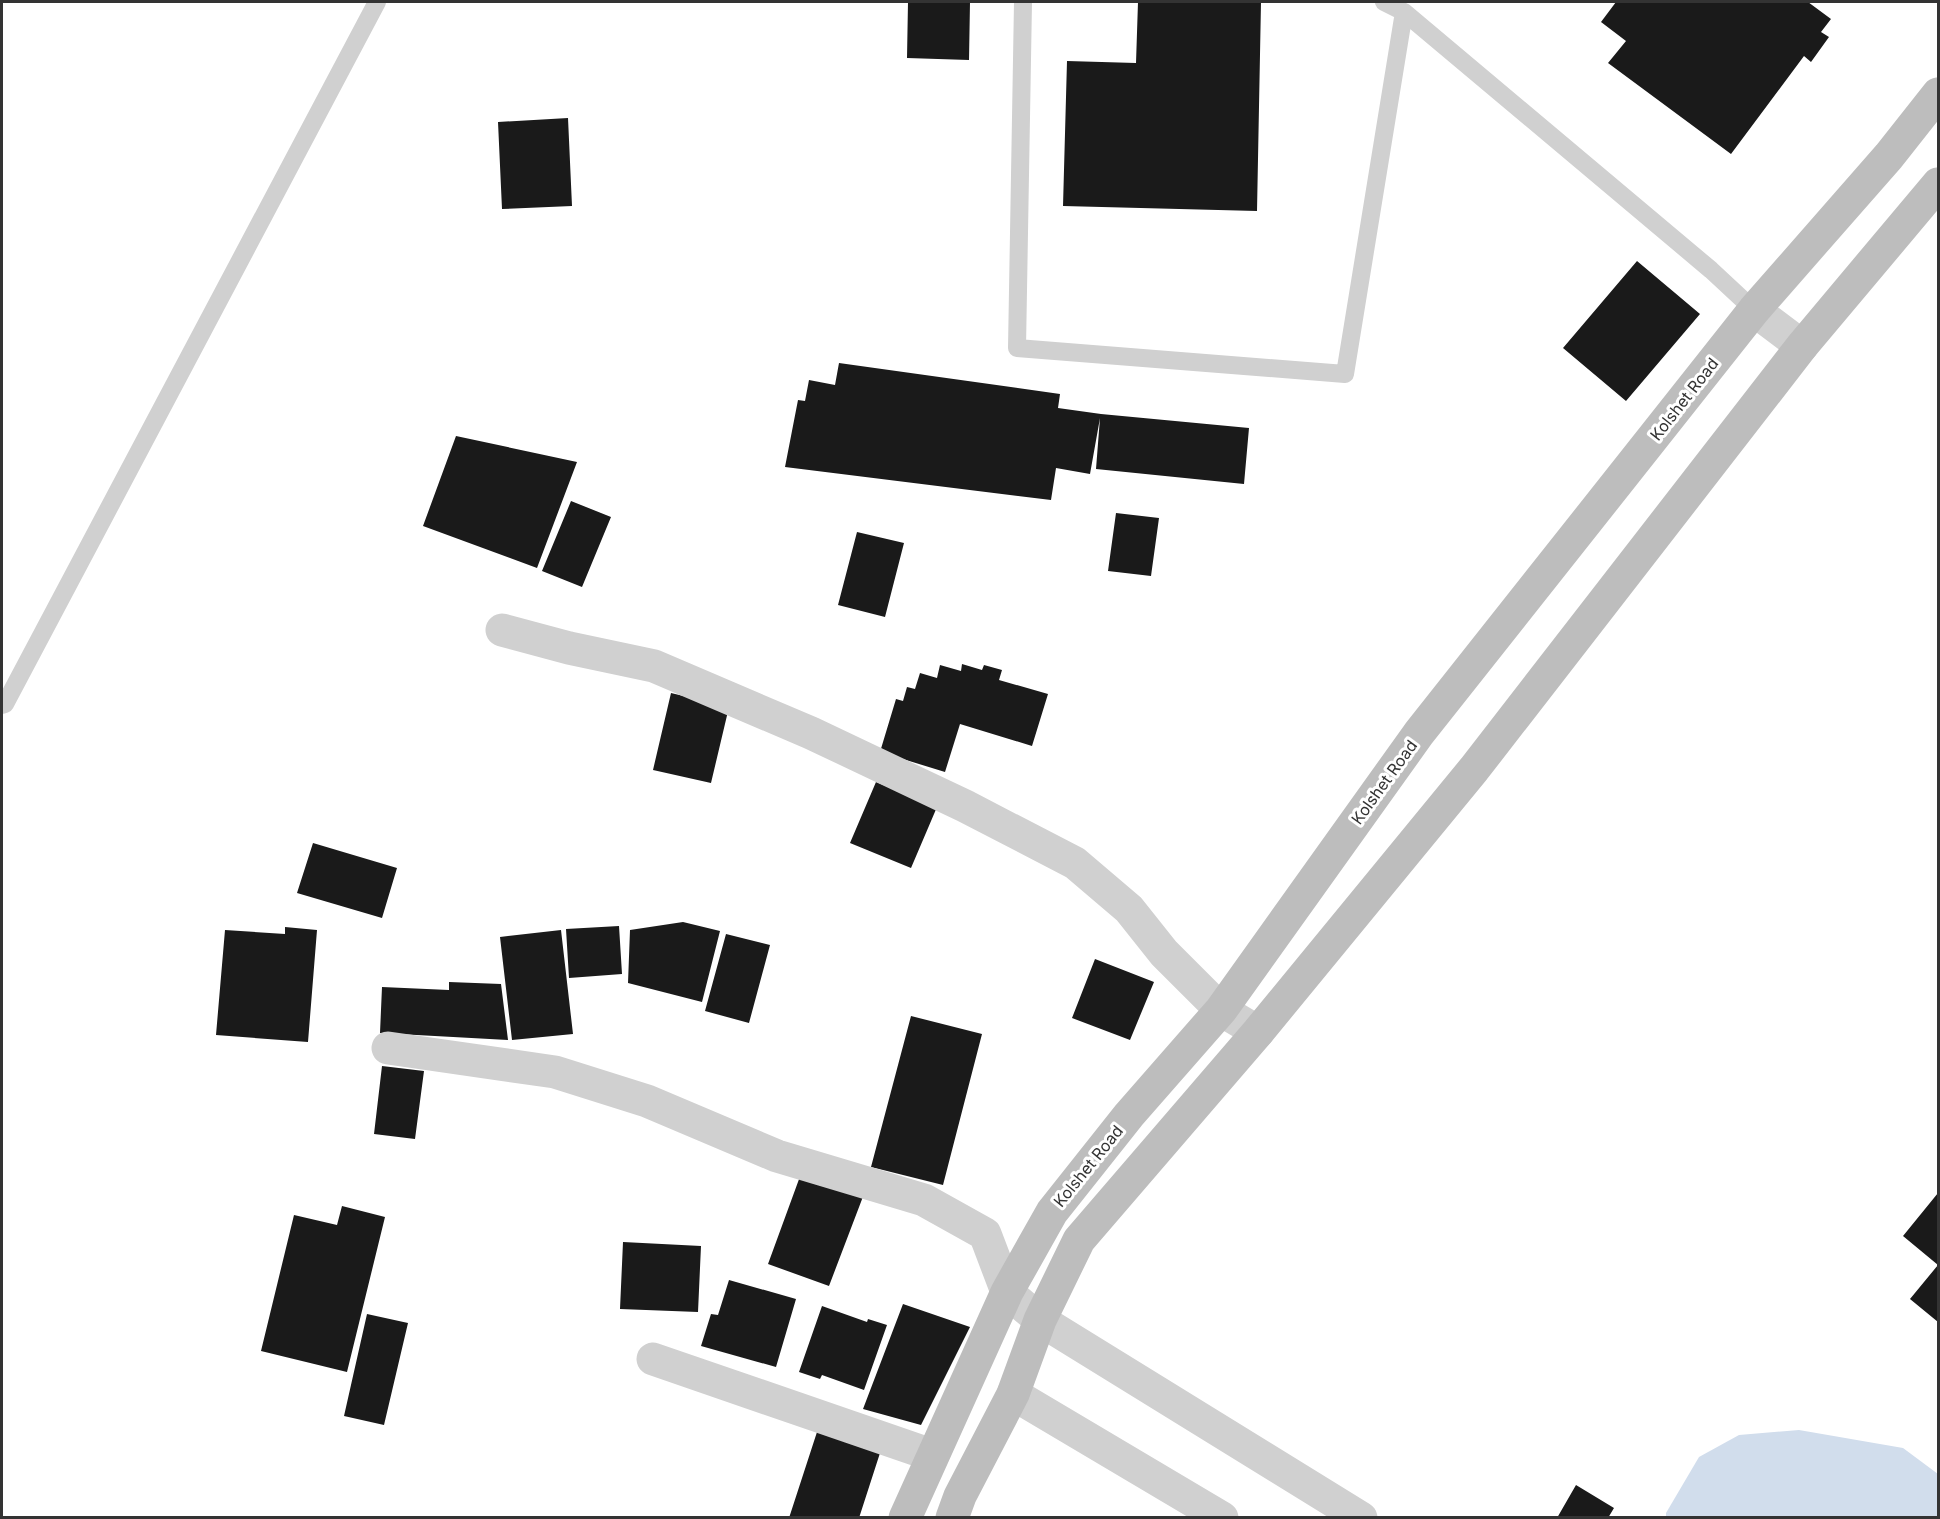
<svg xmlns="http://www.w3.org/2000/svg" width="1940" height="1519" viewBox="0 0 1940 1519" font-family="Inter,sans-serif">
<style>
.water{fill:#d1ddec}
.building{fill:#1a1a1a}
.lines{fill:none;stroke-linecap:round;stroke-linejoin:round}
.lane{stroke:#d0d0d0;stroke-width:18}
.street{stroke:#d0d0d0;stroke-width:33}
.secondary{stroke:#bdbdbd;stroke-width:33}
.labels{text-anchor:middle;stroke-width:6;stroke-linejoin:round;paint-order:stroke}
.street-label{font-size:16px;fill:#333;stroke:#fff}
</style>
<rect width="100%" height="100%" fill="#fff"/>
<path class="water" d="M1799,1430L1903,1448L1938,1474V1517H1666V1513L1699,1457L1739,1435Z"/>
<path class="building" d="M908,2H970L969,60L907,58Z
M1138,2H1261L1257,211L1063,206L1067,61L1136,63Z
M1616,2H1808L1831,19L1821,32L1829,37L1811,62L1804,56L1731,154L1608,63L1626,41L1601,22Z
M568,118L572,206L502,209L498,122Z
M1637,261L1700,314L1626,401L1563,348Z
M839,363L1060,394L1058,408L1101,414L1249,428L1244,484L1096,469L1100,418L1090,474L1056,468L1051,500L785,467L798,400L805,401L809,380L835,385Z
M456,436L577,462L537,568L423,526Z
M571,501L611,517L582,587L542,571Z
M1116,513L1159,518L1151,576L1108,571Z
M857,532L904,543L885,617L838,605Z
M962,664L982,670L984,665L1002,670L999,680L1048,694L1032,746L960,724L945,772L880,752L896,699L903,701L907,687L915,689L920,673L937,678L940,665L961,671Z
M671,693L729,707L711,783L653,770Z
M876,782L937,807L911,868L850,843Z
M313,843L397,868L382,918L297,893Z
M683,922L720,931L702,1002L628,983L630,930Z
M619,926L622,974L569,978L566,929Z
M285,927L317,930L308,1042L216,1035L225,930L285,934Z
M561,930L573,1034L512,1040L500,937Z
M726,934L770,945L749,1023L705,1011Z
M1095,959L1154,982L1130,1040L1072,1018Z
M449,982L501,984L508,1040L380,1033L382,987L449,990Z
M911,1016L982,1034L943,1185L871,1167Z
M382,1066L424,1071L415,1139L374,1134Z
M802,1171L864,1194L829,1286L768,1264Z
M1938,1193V1322L1910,1299L1938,1265L1903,1236Z
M342,1206L385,1217L347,1372L261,1351L294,1215L337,1225Z
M623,1242L701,1246L698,1312L620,1309Z
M729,1280L796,1299L776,1367L701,1346L711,1314L718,1315Z
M903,1304L970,1327L921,1425L863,1409Z
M822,1306L867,1322L868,1319L887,1325L864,1390L822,1375L820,1379L799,1372Z
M367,1314L408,1323L384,1425L344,1416Z
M817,1432L880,1453L859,1518H789Z
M1576,1485L1614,1508L1608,1518H1557Z"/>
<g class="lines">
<path class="lane" d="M1023,2L1017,348L1345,374L1404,12
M1384,2L1404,12L1711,270L1754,310
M2,705L5,704L377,2"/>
<path class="street" d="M1754,310L1802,346
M502,630L569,648L654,666L811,733L965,806L1075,863L1129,909L1164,953L1221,1010L1258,1032
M388,1048L555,1072L647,1101L777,1156L924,1200L985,1234L1007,1292L1040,1320L1361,1518
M653,1359L926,1453L931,1459
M1013,1394L1222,1518"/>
<path class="secondary" d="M905,1518L1007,1292L1052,1212L1129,1115L1221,1010L1419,733L1754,310L1889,156L1938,94
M952,1518L960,1496L1013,1394L1040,1320L1079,1240L1258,1032L1474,769L1802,346L1938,184"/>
</g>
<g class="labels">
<g class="street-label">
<text transform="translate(1684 399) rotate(-52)" y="6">Kolshet Road</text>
<text transform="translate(1384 782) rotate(-54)" y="6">Kolshet Road</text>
<text transform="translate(1088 1166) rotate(-51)" y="6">Kolshet Road</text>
</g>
</g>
<rect width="1940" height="1519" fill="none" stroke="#333333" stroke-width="6"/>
</svg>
